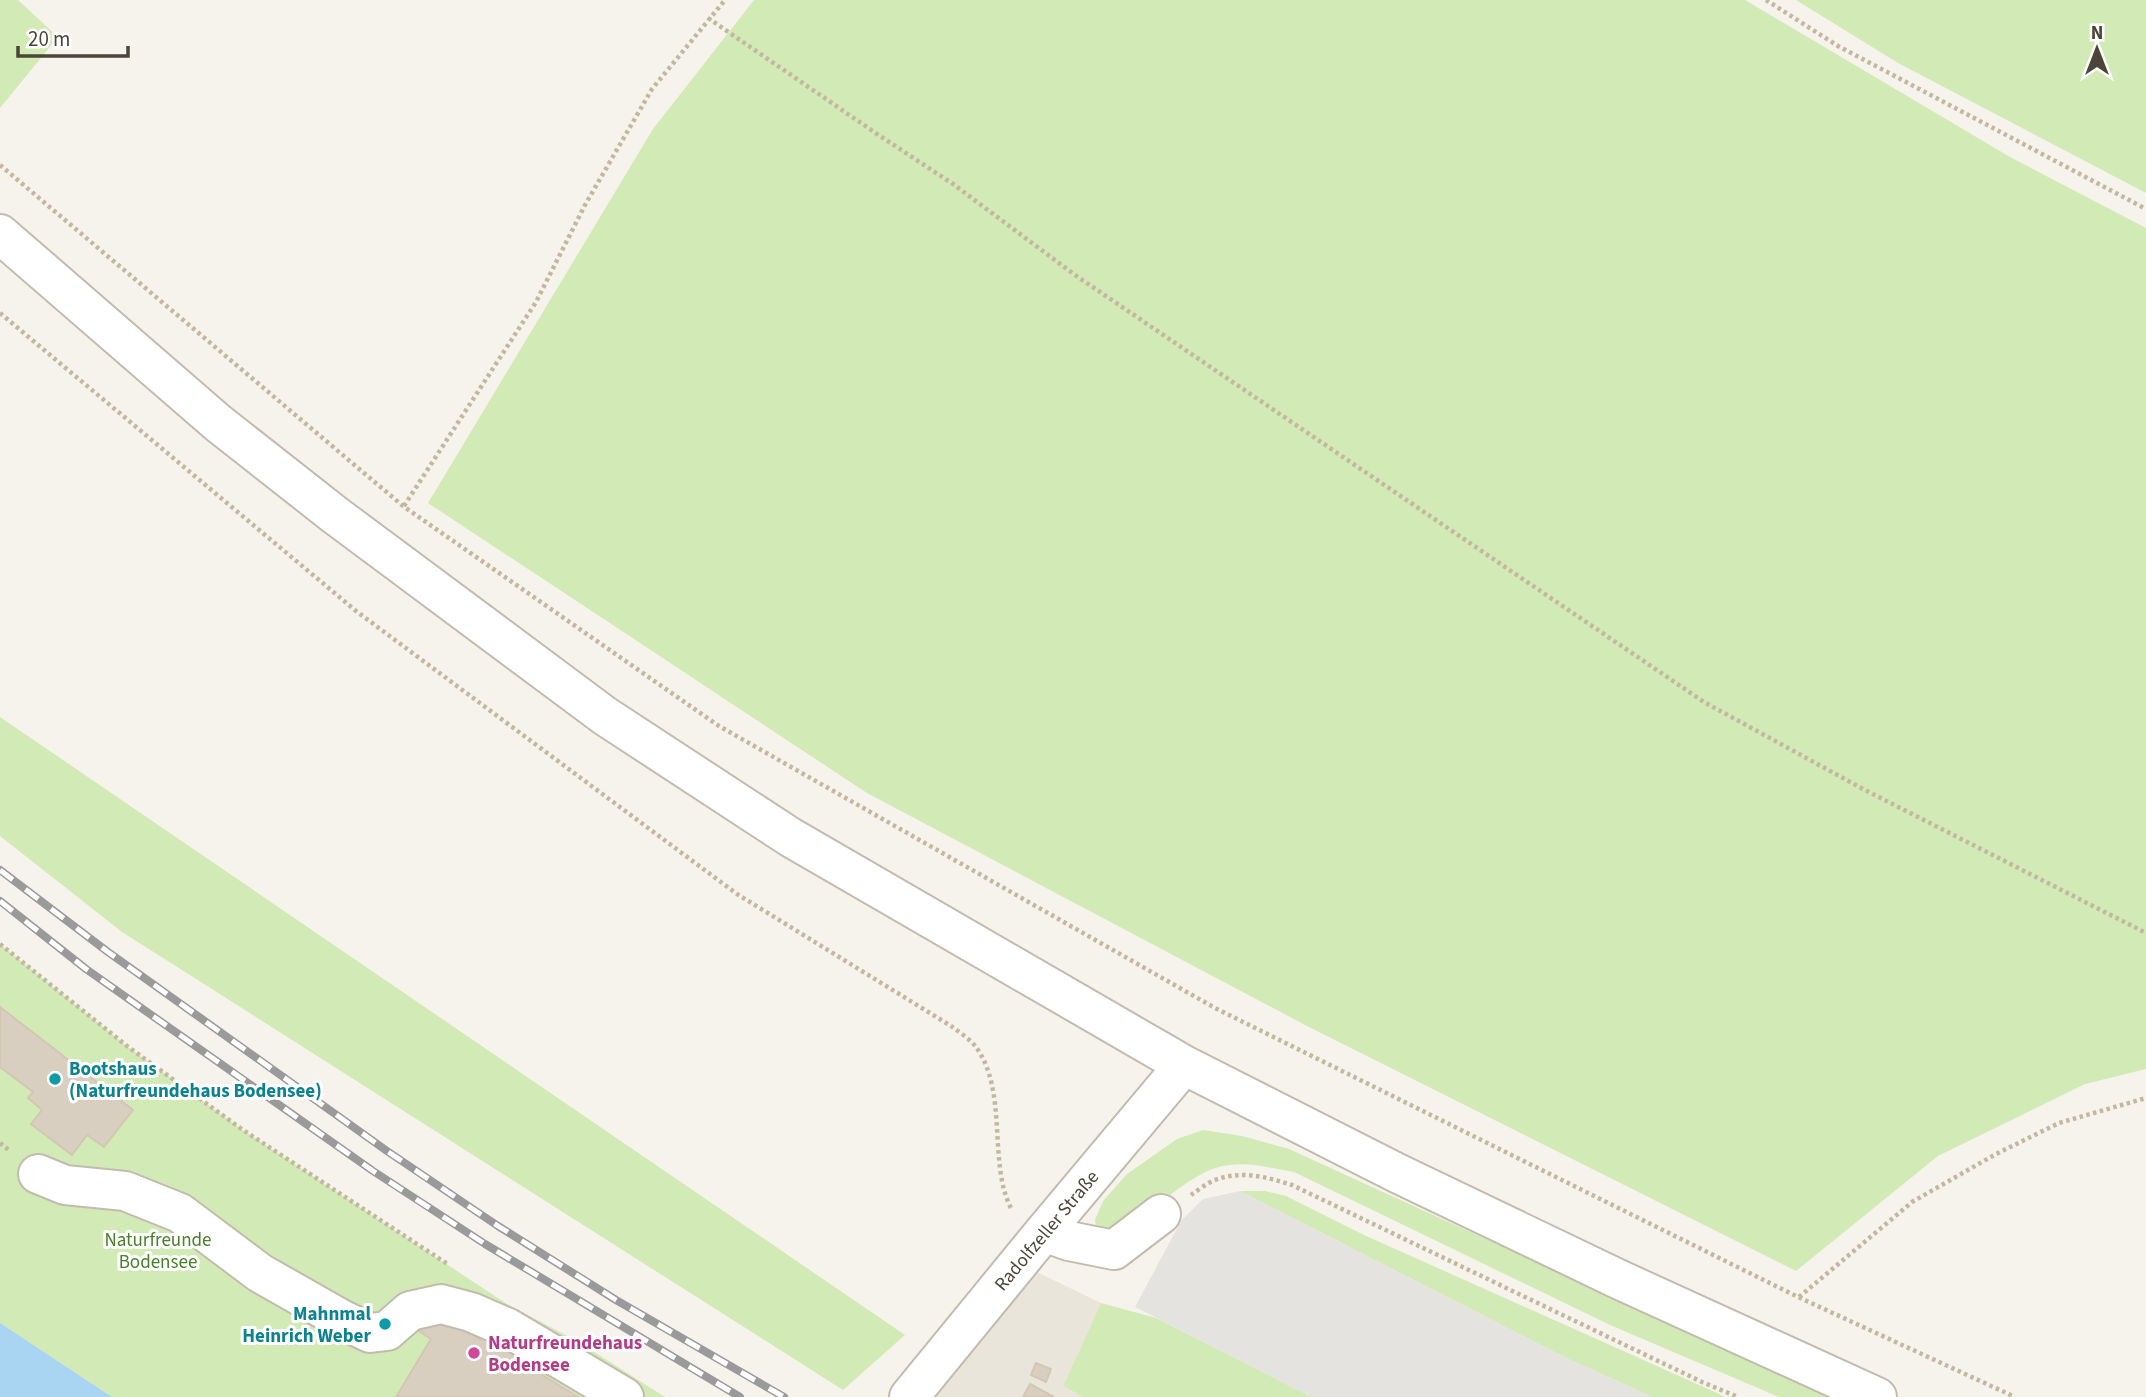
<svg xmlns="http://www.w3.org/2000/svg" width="2146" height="1397" viewBox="0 0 2146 1397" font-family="'Source Sans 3',sans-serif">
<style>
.residential{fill:#eae5da}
.green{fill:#d2eab5}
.parking{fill:#e5e3e0}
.water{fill:#a9d4f2}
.building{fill:#d8cfc1;stroke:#d3c7b4;stroke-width:2}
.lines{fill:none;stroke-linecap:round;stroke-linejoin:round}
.minor-casing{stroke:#c2bbae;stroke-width:42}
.path{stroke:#c4b79f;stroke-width:4.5;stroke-dasharray:3.5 3.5;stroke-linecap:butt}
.minor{stroke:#fff;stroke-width:38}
.rail-casing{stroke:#9a9a9a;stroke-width:8}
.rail{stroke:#fff;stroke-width:5;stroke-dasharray:16;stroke-linecap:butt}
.culture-dot{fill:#0f9aa8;stroke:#fff;stroke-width:2.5}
.hotel-dot{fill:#d1479c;stroke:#fff;stroke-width:2.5}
.labels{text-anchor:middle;stroke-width:6;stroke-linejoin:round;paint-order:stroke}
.culture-label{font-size:19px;font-weight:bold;fill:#0d838f;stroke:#fff;text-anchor:start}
.street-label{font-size:19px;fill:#4b4439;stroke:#fff}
.park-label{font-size:19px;fill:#4a7f2a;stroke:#fff}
.hotel-label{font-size:19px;font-weight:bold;fill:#b23c85;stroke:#fff;text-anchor:start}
</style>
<rect width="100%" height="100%" fill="#f6f3ec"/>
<path class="residential" d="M1035,1271L1101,1303L1063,1386L1083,1397H934Z"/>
<path class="green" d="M0,0H18L58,37L0,108Z
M754,0H1745L2010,157L2146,228V1069L2085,1084L1938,1156L1796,1271L1309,1027L867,793L428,503L653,129Z
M1796,0H2146V193L1898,63Z
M0,717L905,1335L843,1390L122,932L0,836Z
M0,944L127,1046L243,1130L507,1304L577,1341L665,1397H112L0,1323Z
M1203,1130L1242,1136L1289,1149L1713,1343L1840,1397H1779L1610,1325L1294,1172C1269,1168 1244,1160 1219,1167C1180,1177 1135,1234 1097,1232L1095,1220L1103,1201L1127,1174L1177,1139Z
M1240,1191H1265L1286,1196L1364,1235L1726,1397H1652L1566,1358Z
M1101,1303L1156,1318L1312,1397H1083L1063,1386Z"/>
<path class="parking" d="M1240,1191L1566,1358L1652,1397H1312L1135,1307L1181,1221L1203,1199Z"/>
<path class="water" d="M0,1323L112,1397H0Z"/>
<path class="building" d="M0,1007L133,1110L104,1147L87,1135L72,1155L31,1124L42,1110L28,1098L33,1092L0,1067Z
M431,1310L481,1340L487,1330L548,1366L542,1375L578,1397H396L431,1339L419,1331Z
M1036,1363L1051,1369L1046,1382L1031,1375Z
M1030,1384L1054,1397H1023Z"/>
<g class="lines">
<g class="minor-casing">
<path id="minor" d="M0,234L218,423L335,515L605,716L790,837L1184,1065L1397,1173L1618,1279L1877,1397
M38,1174L65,1185L125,1191L180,1213L260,1273L341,1319L370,1333L387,1331L410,1311L441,1304L471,1312L508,1328L624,1397
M1044,1232L1069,1241L1114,1250L1161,1214
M909,1397L1044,1232L1184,1065"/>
</g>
<path class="path" d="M1766,0L1838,46L2146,209
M708,18L877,134L953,184L1075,275L1704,702L1863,789L2146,933
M0,165L403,506L719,726L1215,1008L1798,1297L2015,1397
M0,313L356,611L737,894L951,1026C959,1032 970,1039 976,1047C1009,1093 987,1164 1012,1210
M404,506L536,302L585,205L652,89L725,0
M0,944L127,1046L243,1130L449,1265
M0,1143L10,1151
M1191,1195C1198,1190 1207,1183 1215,1180C1241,1170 1267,1177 1292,1185L1702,1382L1738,1397
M1799,1297L1912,1202L1996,1154L2059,1123L2146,1098"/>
<use href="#minor" class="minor"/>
<g class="rail-casing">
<path id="rail" d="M0,870L108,952L387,1151L498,1226L616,1300L784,1397
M0,901L86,969L373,1171L485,1244L740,1397"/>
</g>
<use href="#rail" class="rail"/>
</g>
<g class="culture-dot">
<circle cx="55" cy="1079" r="7"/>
<circle cx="385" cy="1324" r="7"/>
</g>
<circle class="hotel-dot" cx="474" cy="1353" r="7"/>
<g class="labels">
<g class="culture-label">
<text x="69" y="1075">Bootshaus<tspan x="69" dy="22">(Naturfreundehaus Bodensee)</tspan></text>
<text x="371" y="1320" text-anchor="end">Mahnmal<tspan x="371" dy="22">Heinrich Weber</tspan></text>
</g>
<g class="street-label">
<text transform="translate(1046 1230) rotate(-50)" y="7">Radolfzeller Straße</text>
</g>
<g class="park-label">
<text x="158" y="1246">Naturfreunde<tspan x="158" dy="22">Bodensee</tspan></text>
</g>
<g class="hotel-label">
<text x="488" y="1349">Naturfreundehaus<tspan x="488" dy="22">Bodensee</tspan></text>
</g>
</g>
<g transform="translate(2097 49)" stroke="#ffffff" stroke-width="5" paint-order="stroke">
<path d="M0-5L12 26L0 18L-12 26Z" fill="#4b4439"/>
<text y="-10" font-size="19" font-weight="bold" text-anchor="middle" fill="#4b4439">N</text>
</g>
<path d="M18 46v10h110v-10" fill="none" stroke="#4b4439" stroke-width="3.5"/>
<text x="28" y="46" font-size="21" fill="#4b4439" stroke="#ffffff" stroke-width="5" paint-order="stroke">20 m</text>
</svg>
